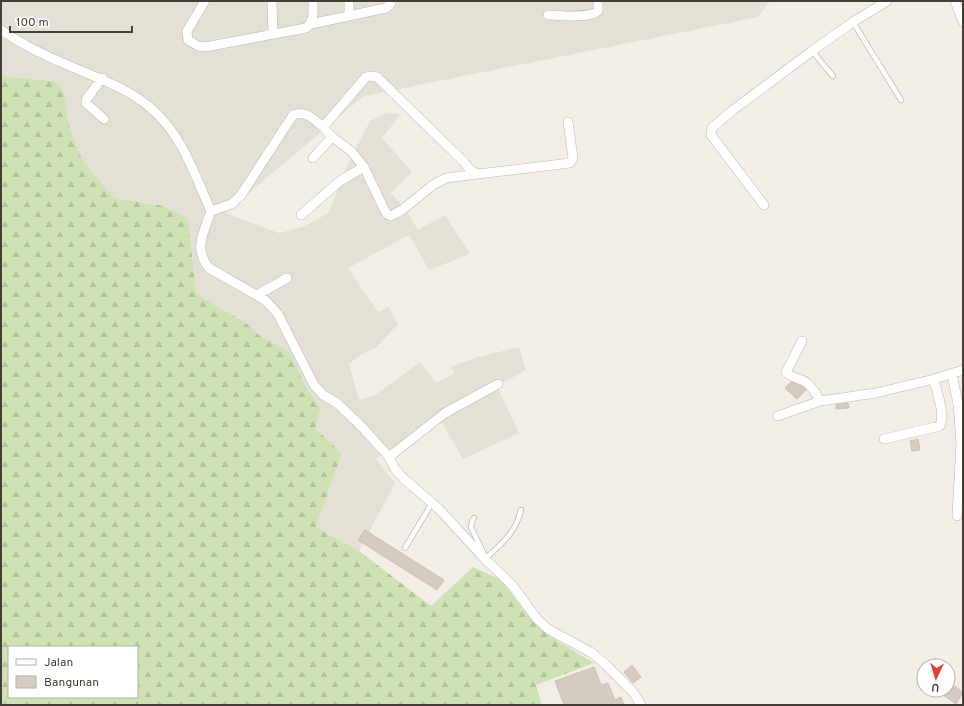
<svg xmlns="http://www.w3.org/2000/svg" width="964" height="706" viewBox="0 0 964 706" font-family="Overpass,sans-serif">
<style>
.residential{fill:#e5e0d6}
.forest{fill:url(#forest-firs);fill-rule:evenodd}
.building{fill:#d5ccc1;stroke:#ccc1b2}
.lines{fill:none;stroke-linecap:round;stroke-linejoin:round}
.service-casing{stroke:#bfb8ae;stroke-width:6}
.minor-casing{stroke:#bfb8ae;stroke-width:10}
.service{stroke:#fff;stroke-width:4.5}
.minor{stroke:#fff;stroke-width:9}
</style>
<defs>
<pattern id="forest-firs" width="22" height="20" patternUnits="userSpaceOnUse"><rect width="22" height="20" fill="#cfe2b4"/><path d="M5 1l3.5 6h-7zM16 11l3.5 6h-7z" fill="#b3c39b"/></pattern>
</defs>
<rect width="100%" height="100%" fill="#f2eee7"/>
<path class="residential" d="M1,1H770L758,17L364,96L225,213L279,233L302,227L327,214L334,201L346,168L370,121L388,113L401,114L382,138L412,172L391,193L404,207L418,230L445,215L470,254L429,270L409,235L348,268L378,312L389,307L398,324L376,348L362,354L349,364L359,400L375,395L420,362L436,383L455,373L450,367L478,357L519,347L526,370L497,386L519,433L463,459L438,416L376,459L395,483L359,551L316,527L342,455L315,428L321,408L304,384L289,352L260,336L245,322L196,294L188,218L164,206L114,198L82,159L70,130L64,95L61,86L53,81L1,76Z"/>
<path class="forest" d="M1,76L53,81L61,86L64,95L70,130L82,159L114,198L164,206L188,218L196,294L245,322L260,336L289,351L304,384L321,408L315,428L342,454L316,527L359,551L431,606L473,567L500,579L523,609L546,634L594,663L536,685L542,705H1ZM9,647H137V697H9Z"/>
<path class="building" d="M791,382L801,386L806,390L797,399L785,388Z
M848,403L849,408L836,409V405Z
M918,439L920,450L912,451L910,441Z
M365,530L444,580L437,590L358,540Z
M632,665L641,677L633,683L624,672Z
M594,667L601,685L608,683L615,700L621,697L624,705H564L555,681Z
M948,682L963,692L956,704L936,690H948Z"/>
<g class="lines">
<g class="service-casing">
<path id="service" d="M853,22L901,100
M812,51L833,76
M474,518L472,522L471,527L483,552
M405,548L432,503
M485,559C502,543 515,534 521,510"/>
</g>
<g class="minor-casing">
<path id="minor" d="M205,1L187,31L188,40L198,46L205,47L306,28C315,21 313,12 313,1
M272,1L273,34
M349,1V16
M955,1L963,22
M548,15C561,15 588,19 598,11V1
M311,24L386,8L391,3V1
M1,30C20,43 41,54 63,63C94,77 128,87 154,111C183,137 195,176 211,211C204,232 193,249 209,268L265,300L278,314L288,334L314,385L323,395L337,403L363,428L389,457L395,469L404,479L438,508L485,559L512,585L537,619L548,629L592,653L604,663L633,692L641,705
M102,78L86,100V103L104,119
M323,127L332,137L351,151L364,167L384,209L387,214L391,216L402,210L433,185L446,178L478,174
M313,158L332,137
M764,205L711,135L712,128L733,110L812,51L853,22L887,1
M211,211L232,204L241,195L293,115C305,110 314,119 323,127L366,77L370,76L377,77L464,162L470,170L478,174L570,163L573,158L568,122
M301,215L340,181L364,167
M257,295L287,278
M802,341L786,372C790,377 798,378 804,381C812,386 816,393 820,401
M952,374L958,404L961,443L957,516
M778,416L820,401L876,393L934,379L963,370
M884,439L940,426C945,412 937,393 934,379
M389,457L445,413L498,384"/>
</g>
<use href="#service" class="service"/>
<use href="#minor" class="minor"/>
</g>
<rect width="964" height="706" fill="none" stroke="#443e37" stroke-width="4"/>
<rect x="8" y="646" width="130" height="52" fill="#ffffff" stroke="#b4b2af"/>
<rect x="16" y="659" width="20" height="6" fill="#ffffff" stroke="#b4b2af"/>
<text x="44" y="666" font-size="12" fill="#443e37">Jalan</text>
<rect x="16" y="676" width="20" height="12" fill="#d5ccc1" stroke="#b4b2af"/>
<text x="44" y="686" font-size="12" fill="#443e37">Bangunan</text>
<g transform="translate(936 678) rotate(184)"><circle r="19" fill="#ffffff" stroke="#b4b2af"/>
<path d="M0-3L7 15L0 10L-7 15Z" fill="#e3402e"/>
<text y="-6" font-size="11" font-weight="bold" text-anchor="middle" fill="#443e37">U</text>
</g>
<path d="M10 26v6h122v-6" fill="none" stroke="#443e37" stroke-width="2"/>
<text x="16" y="26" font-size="12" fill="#443e37" stroke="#ffffff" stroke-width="3" paint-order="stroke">100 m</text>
</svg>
